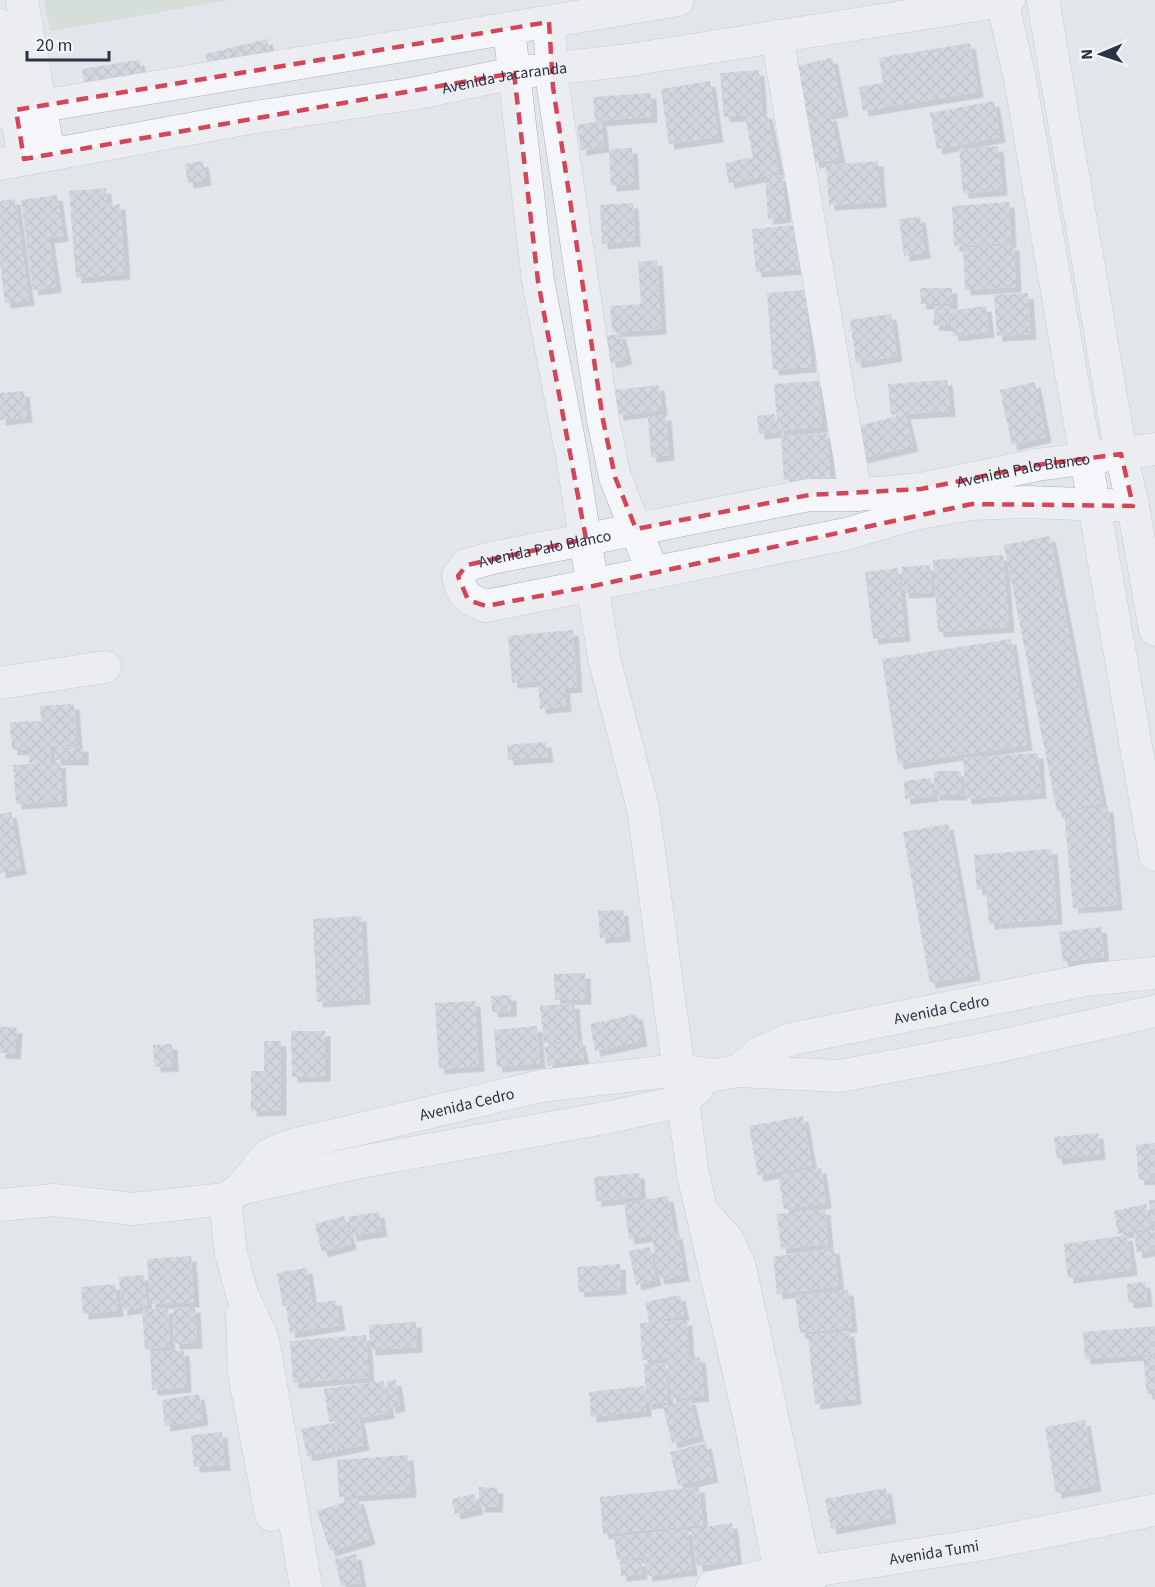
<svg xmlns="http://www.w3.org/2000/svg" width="1155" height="1587" viewBox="0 0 1155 1587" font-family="'Source Sans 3',sans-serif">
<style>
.grass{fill:#c7d5c3}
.building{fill:url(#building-cross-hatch);filter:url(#shadow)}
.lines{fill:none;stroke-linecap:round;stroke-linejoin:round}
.minor-casing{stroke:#abb0b9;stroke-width:33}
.minor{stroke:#f5f6f9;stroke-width:32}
.marked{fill:none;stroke:#d34557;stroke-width:4.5;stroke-dasharray:12 8;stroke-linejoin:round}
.labels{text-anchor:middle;stroke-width:6;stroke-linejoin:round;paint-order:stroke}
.street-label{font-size:16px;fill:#2a3344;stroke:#f2f5f8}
</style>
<defs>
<pattern id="building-cross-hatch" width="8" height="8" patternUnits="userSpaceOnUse" patternTransform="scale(1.5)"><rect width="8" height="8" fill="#bfc4ce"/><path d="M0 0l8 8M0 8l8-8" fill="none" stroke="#9ba0a9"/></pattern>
<filter id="shadow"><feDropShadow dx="5.5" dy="5.5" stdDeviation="0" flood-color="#0004"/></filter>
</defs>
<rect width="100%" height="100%" fill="#e2e6eb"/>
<path class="grass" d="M44,0H230L50,31Z"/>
<path class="building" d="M267,39L271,56L210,70L205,54Z
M970,43L978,92L863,111L859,87L883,83L879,58Z
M832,58L843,111L803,119L791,67Z
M139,60L142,73L84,83L82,69Z
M759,70L762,114L724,117L720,73Z
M710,81L718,137L669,144L661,89Z
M651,93L652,117L595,121L593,97Z
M994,101L1000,137L937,149L930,113Z
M767,113L779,173L729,183L725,163L753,157L745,117Z
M831,115L840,158L814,163L805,121Z
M601,121L604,147L581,150L577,125Z
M998,146L1002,190L963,193L959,149Z
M632,148L634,184L611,186L609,149Z
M203,161L206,180L188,183L185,164Z
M878,161L881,202L829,205L826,165Z
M782,175L786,217L768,219L765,177Z
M106,188L107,205L120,204L125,274L76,278L69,191Z
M57,195L63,236L49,238L56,287L33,290L21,200Z
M15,199L29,300L5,303L0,263V201Z
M1009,202L1011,243L954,246L952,206Z
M633,203L635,241L602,244L600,205Z
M920,217L925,253L904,256L899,219Z
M796,225L799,269L756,272L752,229Z
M1014,245L1016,287L965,290L963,248Z
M657,260L661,329L612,332L610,306L641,304L638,262Z
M920,288H952V304H921Z
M805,290L811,367L773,370L767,293Z
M1028,293L1031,334L997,336L994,295Z
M935,306L950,307L948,326L933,325Z
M986,306L989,332L953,336L950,311Z
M891,314L897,356L856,363L850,320Z
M620,333L627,359L611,363L604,337Z
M947,380L950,411L891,415L888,384Z
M819,381L822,427L778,431L774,384Z
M1035,382L1046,437L1012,445L1000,390Z
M659,385L662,410L618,415L615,390Z
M24,391L27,417L0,420V393Z
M775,414L777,432L759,434L757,416Z
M905,414L913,446L862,458L855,427Z
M666,415L669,455L651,457L648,417Z
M827,433L830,477L784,480L781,436Z
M1050,536L1102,803L1057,812L1004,545Z
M1003,555L1009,627L938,632L933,560Z
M930,565L932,592L903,593L902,567Z
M898,568L905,636L873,639L865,572Z
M573,630L577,687L564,688L566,706L540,709L538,681L512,683L508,636Z
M1011,639L1027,745L898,764L882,659Z
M74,704L77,744L50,746L51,761L29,763V749L12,750L10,722L41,721L40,706Z
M546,742L548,757L508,760L507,745Z
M83,746V760H55V747Z
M1038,753L1041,793L966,799L963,758Z
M60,762L62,801L16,804L13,765Z
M934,771H961V795H934Z
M931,778L933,796L905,799L904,781Z
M1108,807L1117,905L1073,908L1064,811Z
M11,812L21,869L0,873V814Z
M948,824L975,975L930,983L903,832Z
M1052,849L1057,919L989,924L986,889L977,890L974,855Z
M623,910L625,936L600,938L598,911Z
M361,916L365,999L317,1002L313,919Z
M1101,927L1104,957L1063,962L1059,932Z
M585,973L586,999L555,1000L554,974Z
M511,995V1011L492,1012L491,996Z
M475,1001L479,1066L439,1069L435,1003Z
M574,1003L577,1040L544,1043L540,1006Z
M637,1014L642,1041L595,1051L590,1024Z
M0,1026L17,1028L15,1054L0,1053Z
M537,1026L540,1063L497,1067L494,1030Z
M291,1031H325V1076L292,1077Z
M580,1040L584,1059L548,1066L544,1047Z
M264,1041H281V1110L251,1111V1071H264Z
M172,1044L173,1066L155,1067L153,1045Z
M803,1116L812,1166L758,1176L749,1126Z
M1098,1133L1100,1154L1057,1159L1054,1137Z
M1155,1143V1179L1139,1180L1136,1145Z
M821,1168L826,1203L784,1210L778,1175Z
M639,1173L641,1197L596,1201L594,1177Z
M668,1196L674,1232L629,1239L624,1203Z
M1149,1200H1155V1227H1152Z
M1146,1204L1150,1228L1118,1234L1114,1211Z
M825,1209L828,1244L781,1249L777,1214Z
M379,1212L382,1231L351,1236L348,1217Z
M344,1216L351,1244L322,1252L315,1224Z
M1155,1230V1250L1137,1253L1134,1233Z
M677,1233L684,1276L659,1279L652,1237Z
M1127,1235L1132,1270L1068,1278L1064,1244Z
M650,1247L656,1280L636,1285L629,1251Z
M834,1248L839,1286L777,1294L773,1257Z
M191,1256L194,1302L150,1304L147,1259Z
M620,1264L621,1289L579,1292L577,1267Z
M307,1268L312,1302L283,1306L277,1273Z
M144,1275L147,1307L122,1310L119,1277Z
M1145,1282L1147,1301L1128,1303L1127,1284Z
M115,1284L118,1311L83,1314L81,1287Z
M848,1290L852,1327L800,1333L795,1296Z
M680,1295L684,1315L649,1322L645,1302Z
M336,1300L340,1325L290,1333L286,1307Z
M195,1307L197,1343L174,1344L173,1308Z
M168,1308L170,1347L145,1349L142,1310Z
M687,1320L689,1357L642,1360L640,1323Z
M416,1322L417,1347L370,1350L369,1325Z
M1155,1326V1354L1085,1359L1083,1332Z
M849,1331L856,1399L815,1404L808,1335Z
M366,1335L369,1377L293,1383L290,1341Z
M184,1350L186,1387L152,1390L150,1352Z
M1155,1356V1394H1147L1143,1357Z
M700,1357L704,1396L671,1399L667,1360Z
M666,1363L668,1402L646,1404L644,1364Z
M396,1380L400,1406L390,1408L387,1381Z
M384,1381L389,1413L359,1418L364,1445L307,1456L301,1429L349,1420L329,1422L324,1389Z
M644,1386L646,1411L591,1417L589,1392Z
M199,1394L203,1420L165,1426L162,1400Z
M690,1399L699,1436L672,1443L663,1406Z
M1085,1420L1096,1486L1056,1493L1045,1427Z
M222,1432L225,1465L194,1467L191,1435Z
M706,1443L713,1477L678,1485L670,1452Z
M408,1455L411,1492L339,1497L337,1460Z
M479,1487L498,1488L497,1507H479Z
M699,1487L703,1525L603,1534L600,1497Z
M886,1488L891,1518L831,1529L825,1499Z
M474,1494L478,1509L455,1514L452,1499Z
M358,1498L370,1539L330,1551L317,1511Z
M732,1523L737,1561L697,1566L691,1529Z
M687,1529L692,1570L647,1576L644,1557L617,1560L614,1537Z
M356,1554L361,1583L341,1586L335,1559Z
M641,1560L642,1574L621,1576L620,1561Z"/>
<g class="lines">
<g class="minor-casing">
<g id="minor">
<path d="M22,0L49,155"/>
<path d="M1002,0L1020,79L1155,855"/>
<path d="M1043,0L1121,454L1133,506L1155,630"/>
<path d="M549,22L553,87L603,420L615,477L653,573"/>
<path d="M0,25L24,159"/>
<path d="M509,29L538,281L572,456L604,658L643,808L693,1174L750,1421L783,1587"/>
<path d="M777,36L856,495"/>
<path d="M0,113L678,0"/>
<path id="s1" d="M0,164L249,118L417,93L514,73L629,60L1009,0"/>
<path id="s2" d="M1133,506L1028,502L972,504L914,514L846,534L486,606C468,600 461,595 458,576L467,565L492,558L809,495H856L921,489L1037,465L1155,449"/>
<path d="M0,683L105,667"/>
<path id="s3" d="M738,1071L759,1053L791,1039L1086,980L1155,973"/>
<path d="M240,1189L361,1162L610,1117L682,1101L697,1089"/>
<path d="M225,1199L231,1253L242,1294L263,1339L306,1587"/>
<path id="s4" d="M0,1205L54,1200L133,1209L225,1199L240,1189L268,1155L288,1146L541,1086L677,1070L714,1075L738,1071L840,1076L1000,1046L1155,1011"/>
<path d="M707,1217L728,1240L740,1267L809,1587"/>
<path d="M242,1315L244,1373L271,1515"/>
<path id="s5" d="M712,1587L780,1573L806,1572L984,1544L1155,1510"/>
</g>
</g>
<use href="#minor" class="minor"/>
</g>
<path d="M0 0H1155V1587H0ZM549,22L553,87L603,420L615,477L636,529L809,495L921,489L1037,465L1121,454L1133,506L972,504L593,586L486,606L468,600L458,576L467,565L586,539L538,281L514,73L24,159L16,110Z" fill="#e2e6eb" fill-opacity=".55" fill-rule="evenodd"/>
<path class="marked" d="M549,22L553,87L603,420L615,477L636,529L809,495L921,489L1037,465L1121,454L1133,506L972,504L593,586L486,606L468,600L458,576L467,565L586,539L538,281L514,73L24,159L16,110Z"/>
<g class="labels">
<g class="street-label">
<text dy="6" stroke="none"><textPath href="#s1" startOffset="512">Avenida Jacaranda</textPath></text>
<text dy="6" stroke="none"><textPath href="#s2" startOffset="1282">Avenida Palo Blanco</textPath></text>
<text dy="6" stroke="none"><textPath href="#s2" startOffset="796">Avenida Palo Blanco</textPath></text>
<text dy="6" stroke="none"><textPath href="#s3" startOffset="216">Avenida Cedro</textPath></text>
<text dy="6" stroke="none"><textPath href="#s4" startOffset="494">Avenida Cedro</textPath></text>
<text dy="6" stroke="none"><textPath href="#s5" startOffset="225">Avenida Tumi</textPath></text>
</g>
</g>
<g transform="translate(1101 54) rotate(268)" stroke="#f2f5f8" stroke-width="4.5" paint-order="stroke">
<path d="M0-4.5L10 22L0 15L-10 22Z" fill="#2a3344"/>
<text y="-9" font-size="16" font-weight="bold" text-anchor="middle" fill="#2a3344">N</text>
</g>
<path d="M27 51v9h82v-9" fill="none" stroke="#2a3344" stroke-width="3"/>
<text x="36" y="51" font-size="18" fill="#2a3344" stroke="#f2f5f8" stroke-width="4.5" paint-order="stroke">20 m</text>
</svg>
